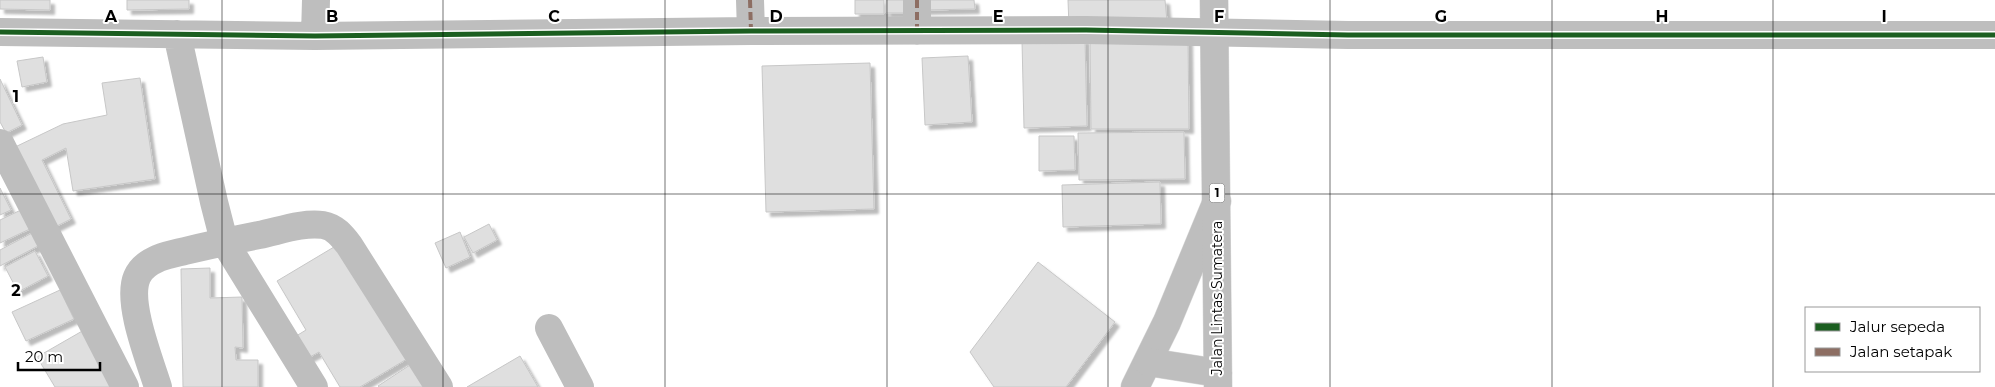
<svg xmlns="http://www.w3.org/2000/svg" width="1995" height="387" viewBox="0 0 1995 387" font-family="Montserrat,sans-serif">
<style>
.building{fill:#dfdfdf;stroke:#c7c7c7;filter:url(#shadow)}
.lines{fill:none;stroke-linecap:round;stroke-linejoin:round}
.major-casing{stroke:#dbdbdb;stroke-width:29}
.highway-casing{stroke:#dbdbdb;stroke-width:29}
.minor{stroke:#bebebe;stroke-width:28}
.major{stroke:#bebebe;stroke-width:28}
.highway{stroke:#bebebe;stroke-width:28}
.quiet{stroke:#8d6e63;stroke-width:4;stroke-dasharray:8 4;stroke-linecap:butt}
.cycleway-casing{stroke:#fff;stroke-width:8}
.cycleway{stroke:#1b5e20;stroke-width:5}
.grid{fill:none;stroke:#000;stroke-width:1;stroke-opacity:0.55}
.labels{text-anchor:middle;stroke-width:4;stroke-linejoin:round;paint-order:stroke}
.shield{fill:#fff;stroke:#4c4c4c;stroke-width:1}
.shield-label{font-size:12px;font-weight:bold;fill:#000}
.street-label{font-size:14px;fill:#000;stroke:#fff}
.grid-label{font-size:16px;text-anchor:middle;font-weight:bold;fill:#000;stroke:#fff;stroke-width:4;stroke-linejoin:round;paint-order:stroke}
</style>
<defs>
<filter id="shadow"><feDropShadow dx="4.5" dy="4.5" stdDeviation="1" flood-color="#0004"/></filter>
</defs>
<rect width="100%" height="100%" fill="#fff"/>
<path class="building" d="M0,0H50V10L0,9Z
M127,0H189V9L127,10Z
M855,0H884V14H855Z
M886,0H914L915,13H886Z
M923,0H974L975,9L924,10Z
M1068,0H1165L1167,21L1069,27Z
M1188,38L1189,129H1091L1090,39Z
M1085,39L1087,126L1024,128L1022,41Z
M968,56L972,122L925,125L922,58Z
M43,57L47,82L22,87L17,61Z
M870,63L874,209L766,212L762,66Z
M140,78L155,179L73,191L66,148L42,160L71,219L53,228L13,148L63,124L107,115L102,83Z
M0,79L22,125L6,133L0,122Z
M1184,132L1185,179L1079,180L1078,133Z
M1039,136H1074L1075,170L1039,171Z
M1160,182L1161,224L1063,227L1062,185Z
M0,188L11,210L0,215Z
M23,209L32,228L0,243V220Z
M489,224L497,240L473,253L464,237Z
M34,232L40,245L0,266V250Z
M460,232L470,257L446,268L435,243Z
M339,244L407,359L360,387H340L319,352L301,362L288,341L306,330L277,281Z
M35,251L48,276L18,292L5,267Z
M1038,262L1115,322L1066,387H994L970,352Z
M210,268V298L242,297L243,348L235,347L236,360H258V387H183L181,269Z
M60,290L74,319L26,341L12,312Z
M84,330L111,387H55L37,357Z
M520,356L538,387H467Z
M413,363L428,387H379L378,386Z"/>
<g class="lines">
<g class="major-casing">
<path id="major" d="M1135,387L1167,322L1217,201"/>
</g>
<g class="highway-casing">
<path id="highway" d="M1214,0L1218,387
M1148,362L1218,373"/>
</g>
<path class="minor" d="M750,0L751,31
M917,0V31
M0,32L315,36L751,31L1086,30L1348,35H1995
M177,34L214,202L224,241L314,387
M315,36L316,0
M0,143L125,387
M549,328L580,387
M158,387C150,361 126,302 137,277C141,267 150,262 159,258C167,255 177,253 185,251C210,245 234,240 259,235C279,231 303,222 323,225C335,227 342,236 349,245L439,387"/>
<use href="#major" class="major"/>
<use href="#highway" class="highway"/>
<path class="quiet" d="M750,0L751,31
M917,0V31"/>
<g class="cycleway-casing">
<path id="cycleway" d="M0,32L315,36L751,31L1086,30L1348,35H1995"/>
</g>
<use href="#cycleway" class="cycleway"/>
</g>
<path class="grid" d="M222,0V387M443,0V387M665,0V387M887,0V387M1108,0V387M1330,0V387M1552,0V387M1773,0V387M0,194H1995"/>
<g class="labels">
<rect class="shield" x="1209.5" y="183.5" width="15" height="19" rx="4"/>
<g class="shield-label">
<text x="1217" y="197">1</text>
</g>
<g class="street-label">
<text transform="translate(1217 298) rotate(-90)" y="5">Jalan Lintas Sumatera</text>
</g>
</g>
<g class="grid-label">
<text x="111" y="22">A</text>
<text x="332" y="22">B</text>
<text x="554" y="22">C</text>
<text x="776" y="22">D</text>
<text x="998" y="22">E</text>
<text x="1219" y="22">F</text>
<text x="1441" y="22">G</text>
<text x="1662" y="22">H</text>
<text x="1884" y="22">I</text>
<text x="16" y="102">1</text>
<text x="16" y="296">2</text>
</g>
<rect x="1805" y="307" width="175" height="65" fill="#ffffff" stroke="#999999"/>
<rect x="1815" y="323" width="25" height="8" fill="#1b5e20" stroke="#999999"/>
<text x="1850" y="332" font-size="15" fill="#000000">Jalur sepeda</text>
<rect x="1815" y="348" width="25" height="8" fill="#8d6e63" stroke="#999999"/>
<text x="1850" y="357" font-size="15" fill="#000000">Jalan setapak</text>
<path d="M18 362v8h82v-8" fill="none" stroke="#000000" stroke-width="2.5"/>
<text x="25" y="362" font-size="15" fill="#000000" stroke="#ffffff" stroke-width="4" paint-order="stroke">20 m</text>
</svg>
